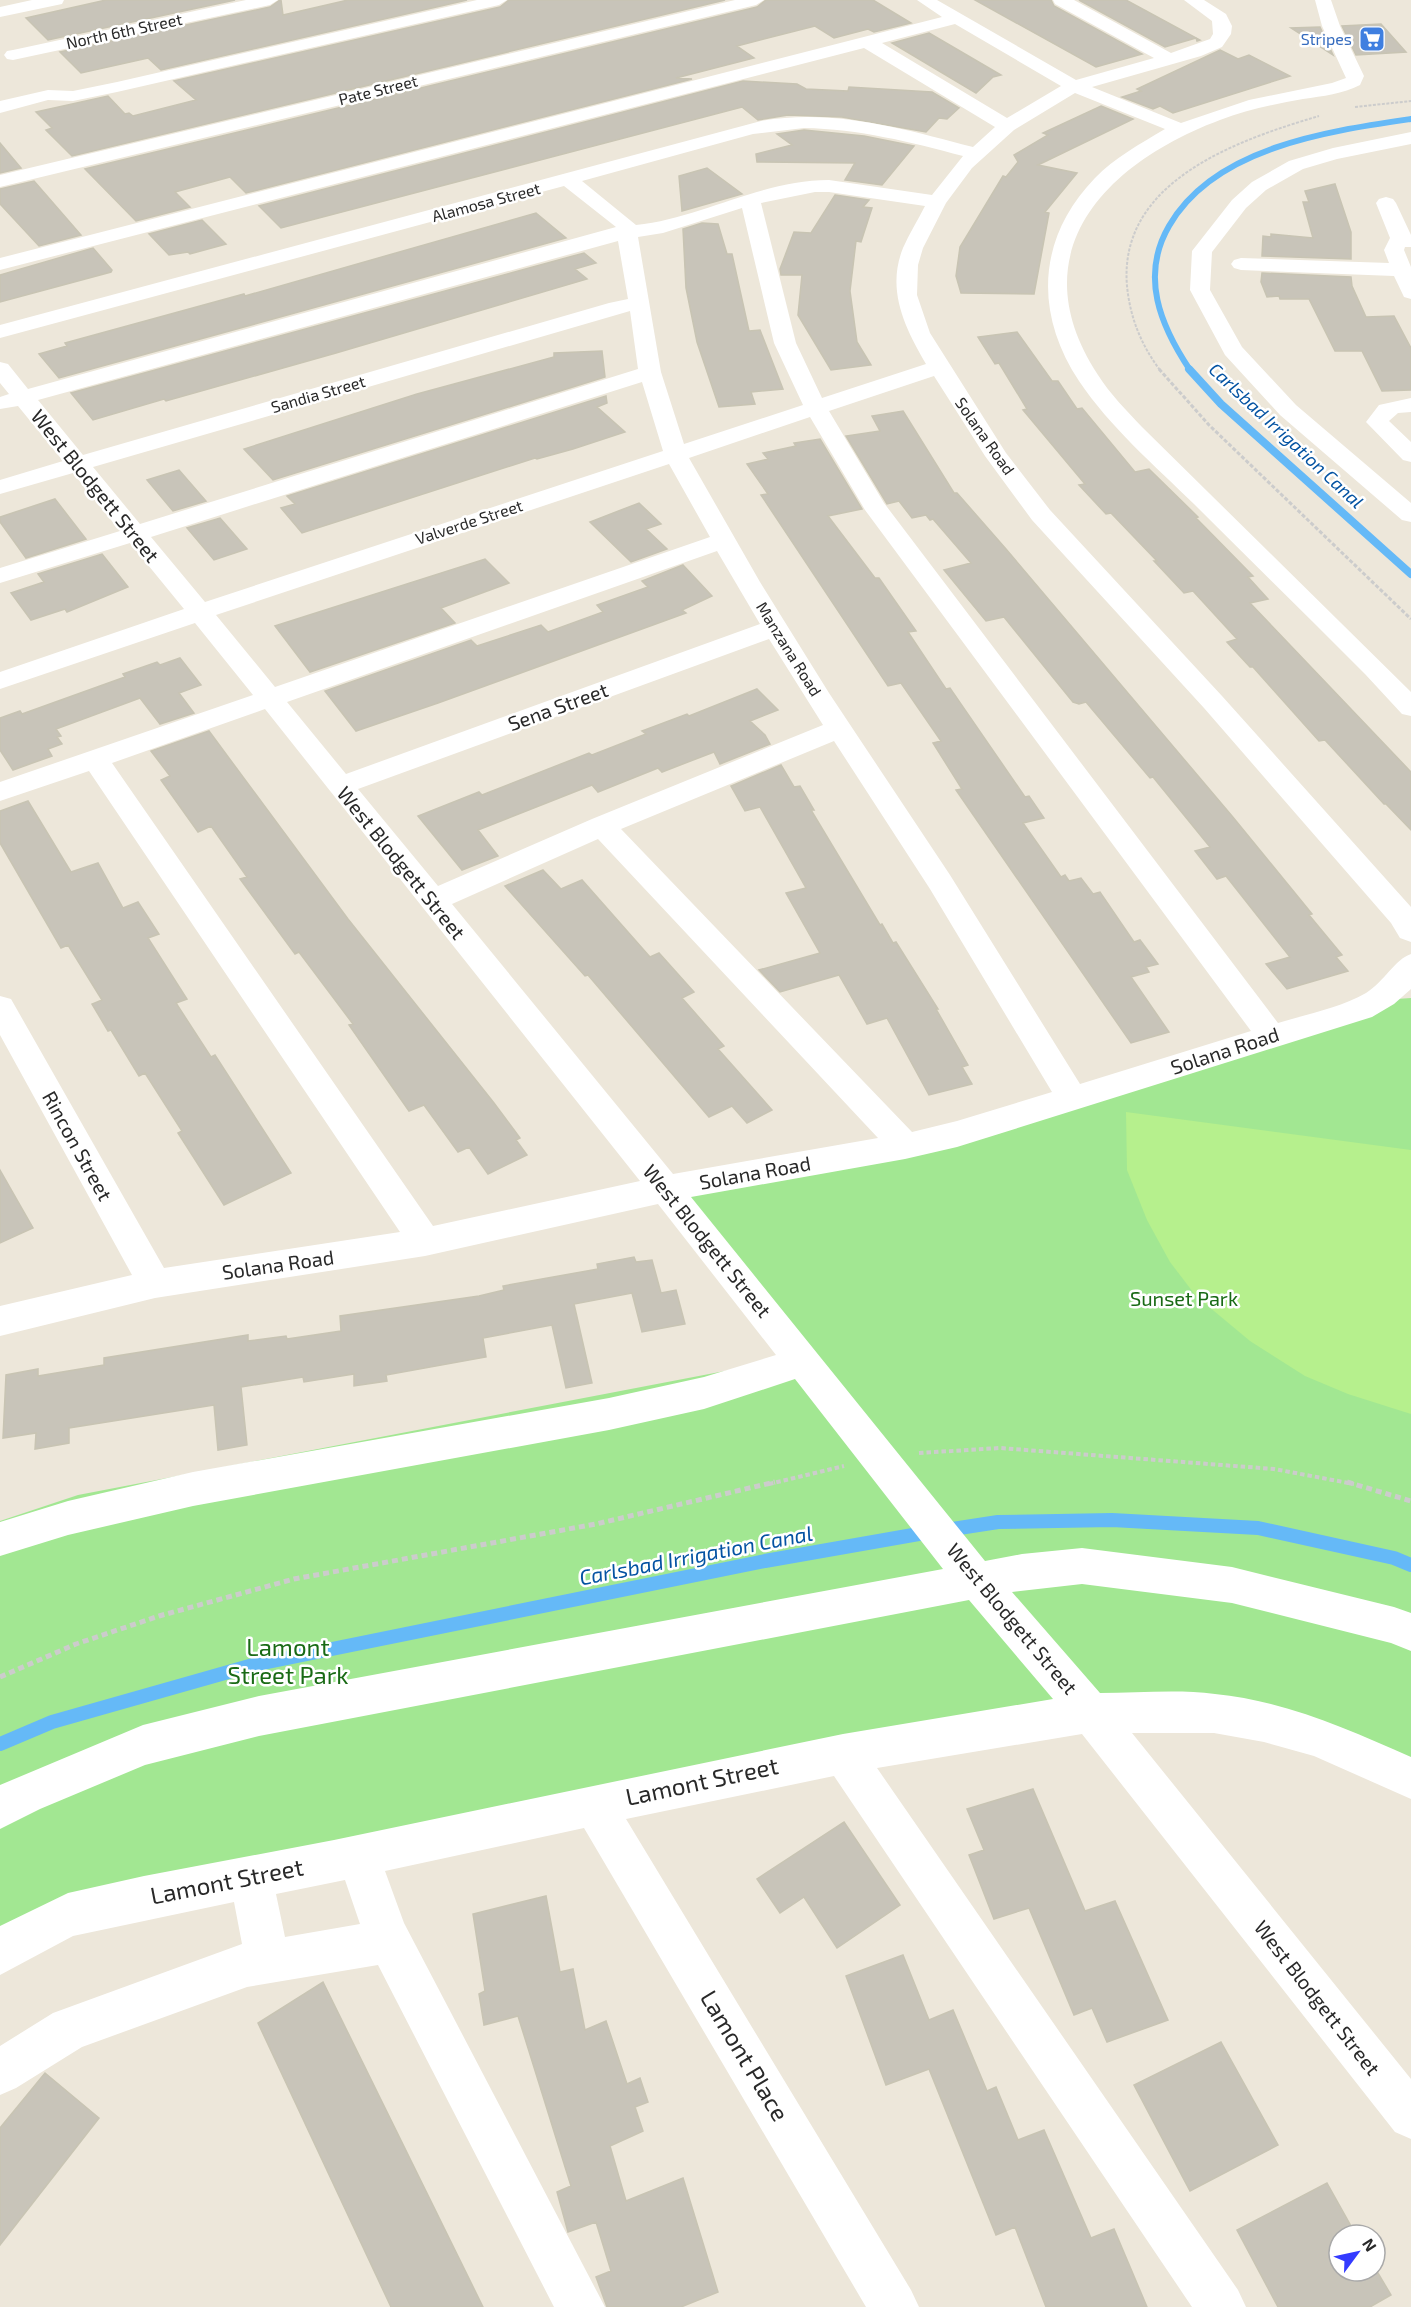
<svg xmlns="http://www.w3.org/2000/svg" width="1411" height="2307" viewBox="0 0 1411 2307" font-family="'Exo 2',sans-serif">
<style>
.green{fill:#a2e792}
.pitch{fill:#b6f08d}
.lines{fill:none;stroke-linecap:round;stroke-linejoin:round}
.stream-far2{stroke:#65b9f7;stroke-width:6}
.stream-far1{stroke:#65b9f7;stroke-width:8}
.stream{stroke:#65b9f7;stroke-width:14}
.building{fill:#c8c4b9;stroke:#c8c4b3;stroke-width:1.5}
.path-far3{stroke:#ccc;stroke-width:2;stroke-dasharray:3 1.5;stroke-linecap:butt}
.path-far2{stroke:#ccc;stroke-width:3;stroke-dasharray:4 2;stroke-linecap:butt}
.path-far1{stroke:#ccc;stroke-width:4;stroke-dasharray:4.5 3;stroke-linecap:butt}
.path{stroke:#ccc;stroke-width:5;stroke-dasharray:6 4;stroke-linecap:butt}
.minor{fill:#fff;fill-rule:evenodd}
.labels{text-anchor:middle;stroke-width:5;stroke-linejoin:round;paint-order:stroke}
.far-street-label{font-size:16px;fill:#292929;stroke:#fff}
.far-shop-label{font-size:16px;fill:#366cbe;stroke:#fff;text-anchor:end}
.far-water-label{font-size:18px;font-style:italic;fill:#0453a2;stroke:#fff}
.street-label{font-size:20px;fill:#292929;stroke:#fff}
.park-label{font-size:20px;fill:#196a15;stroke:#fff}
.water-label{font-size:21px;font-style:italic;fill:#0453a2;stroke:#fff}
.near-park-label{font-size:24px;fill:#196a15;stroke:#fff}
.near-street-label{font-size:24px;fill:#292929;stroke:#fff}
</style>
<rect width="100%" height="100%" fill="#ede7da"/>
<path class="green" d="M1411,998V1778L1214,1713L594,1805L0,1953V1521L78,1495L798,1357L665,1189L905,1146L1382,1000Z"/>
<path class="pitch" d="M1126,1112L1411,1150V1414L1348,1394L1305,1376L1250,1341L1196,1296L1170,1262L1147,1220L1127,1170Z"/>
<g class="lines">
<path class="stream-far2" d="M1190,370C1160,325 1140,276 1169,226C1214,147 1329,131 1411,119"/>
<path class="stream-far1" d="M1189,369L1221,404L1411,574"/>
<path class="stream" d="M946,1530L998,1522L1112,1520L1258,1528L1394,1558L1411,1565
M0,1744L52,1722L253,1665L765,1561L930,1532"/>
</g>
<path class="building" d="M106,0H235L48,40L26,18Z
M280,0H281L283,15L348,0H467L161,70L148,58L81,73L60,52L270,7Z
M509,0H725L72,156L46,130L52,128L36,112L108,96L125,114L129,113L133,116L196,100L174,81L500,7Z
M766,0H873L911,23L874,32L868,29L834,38L815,26L737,46L754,58L676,78L692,79L246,193L230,177L175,192L190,207L136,221L85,169L757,7Z
M975,0H1051L1054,6L1142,54L1096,67Z
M1079,0H1126L1200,40L1197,41L1196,38L1165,47Z
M1381,24L1406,52L1356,55L1342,26Z
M1320,27L1333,55L1291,28Z
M929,33L1001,75L993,77L976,93L892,43Z
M1220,50L1238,59L1249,55L1290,76L1173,113L1160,106L1153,109L1122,97L1141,91L1137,89Z
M743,81L797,84L806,89L848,91L849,87L932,92L959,108L947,119L939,118L926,132L842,117L788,115L758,120L742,107L281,228L259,206Z
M1101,106L1133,119L1038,165L1077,173L1045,212L1049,213L1034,294L961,293L956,276L960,247L1003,176L1006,177L1018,162L1014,155L1048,135L1043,133Z
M804,130L864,136L914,146L882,185L845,180L855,163L757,162L756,154L792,145L777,134Z
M0,143L21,168L0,173Z
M707,168L742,194L682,211L679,176Z
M34,181L81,235L39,246L0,204V189Z
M1335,184L1351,232V259L1262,256L1263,236L1271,237V234L1313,238L1303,202H1309L1305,191Z
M835,195L869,200L863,207L872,208L861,242L856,241L850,291L857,342L871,365L831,370L798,315L802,275H781L780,269L794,232L811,233Z
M536,213L566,238L59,378L39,354L67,346L65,343L244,294L245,296Z
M202,220L226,244L190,254L188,252L169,255L149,234Z
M702,223L718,224L727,254H732L749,331L760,330L783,389L751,392L755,404L719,407L697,342L686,288L683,229Z
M93,248L112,270L111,272L0,302V275Z
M584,253L596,263L575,269L587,279L336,353L166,401L164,399L93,420L71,393Z
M1262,273L1351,277L1352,286L1366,317L1394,316L1411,348V390L1382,391L1362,351H1335L1309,299H1280L1279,296L1267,297L1261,282Z
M1017,332L1052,381H1058L1077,409L1082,408L1135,472L1149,469L1198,517L1196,518L1253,576L1248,577L1268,599L1250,603L1411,772V830L1386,804H1384L1325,740L1319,741L1253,667H1250L1227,642L1237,639L1193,591L1184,593L1154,561H1157L1111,513L1106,514L1079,485L1085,484L1023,410L1027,409L999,363L995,364L978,337Z
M602,351L605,377L273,480L244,449L417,394L554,357V353Z
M606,396L607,403L597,407L625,432L573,449L537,459L535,458L302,533L281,508L295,504L287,496Z
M903,411L954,493H957L1006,549L1232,816L1312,914L1309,915L1342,955L1336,957L1348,971L1287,989L1266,964L1290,957L1226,876L1217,879L1195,851L1210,847L1153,777L1150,778L1086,702L1079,704L1073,702L1004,617L986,621L944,570L971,563L933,519L930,520L926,515L912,518L899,501L887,504L846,436L880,431L872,416Z
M820,439L862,509L828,516L875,578H879L916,631L908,632L946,689L950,688L1025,797L1029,796L1044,818L1023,823L1061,877L1065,875L1069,881L1081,878L1093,894L1100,892L1134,942L1140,940L1158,964L1146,967L1149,972L1131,977L1169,1032L1131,1043L956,790L962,789L933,743L941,741L901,683L888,686L761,495L768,494L747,464L768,459L763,453L796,446L794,443Z
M179,470L206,501L173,511L147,480Z
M55,499L86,539L26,558L0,522V517Z
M639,503L661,524L646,529L667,549L631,562L590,522Z
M220,518L247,549L214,560L187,528Z
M102,554L128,587L67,612L65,609L31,620L11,593L44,582L38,574Z
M485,559L509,583L441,608L455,623L310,672L275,626Z
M683,565L712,596L682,610L686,613L438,703L356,731L325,691L471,640L477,646L541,625L548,632L603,612L597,605L648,587L642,581Z
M180,658L201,685L179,693L194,713L160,724L140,698L56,729L61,736L57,737L62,744L48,749L52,756L13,770L0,750V718L20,711L22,714L125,677L123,674L157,662L160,665Z
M757,689L778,710L750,721L765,735L770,744L720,764L714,752L662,772L658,768L598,792L592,785L478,830L498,856L462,870L418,816L479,792L482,795L589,753L592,755L646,734L642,731L687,714L689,716Z
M209,731L348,919L494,1103L520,1138L516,1140L527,1155L488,1174L469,1147L458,1152L424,1105L409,1111L349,1025L353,1024L299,952L295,954L240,879L247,877L211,826L198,832L161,780L170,776L151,751Z
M781,765L794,787L800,786L814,810H811L880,925L882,924L893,943L896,942L938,1009H936L968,1065L962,1067L972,1084L929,1095L887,1018L867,1024L839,975L780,992L759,970L820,953L786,893L806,888L760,807L745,811L731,786Z
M28,801L71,872L98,863L123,908L138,902L159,934L148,938L187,999L176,1003L211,1057L215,1055L291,1173L224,1205L178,1133L182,1131L145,1073L139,1076L111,1030L108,1031L92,1004L102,1000L68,945L61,948L0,843V811Z
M543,870L561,889L582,880L650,957L659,953L694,992L682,998L724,1046L718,1049L772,1110L747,1123L732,1106L709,1117L588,975L585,976L505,886Z
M0,1170L33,1228L0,1243Z
M634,1257L636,1262L652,1260L661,1293L676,1290L685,1324L642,1332L632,1293L574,1304L592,1383L566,1388L552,1325L483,1338L486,1357L386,1375L387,1381L354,1386V1374L304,1382L303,1377L241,1387L247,1445L218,1450L214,1405L69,1428V1443L35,1449L36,1433L3,1438L6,1375L38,1369V1376L104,1365V1358L248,1335V1341L286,1336L287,1339L341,1331L340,1316L479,1296L504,1290L503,1286L598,1269L597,1264Z
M1033,1789L1085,1911L1115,1901L1168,2020L1107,2042L1092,2008L1074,2015L1029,1908L994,1919L969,1855L984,1850L967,1809Z
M844,1822L900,1905L837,1948L804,1897L780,1913L757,1879Z
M546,1896L560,1972L573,1969L585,2030L606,2021L627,2084L640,2078L648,2102L635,2107L643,2131L610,2146L626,2201L683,2178L718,2292L681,2307H607L596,2277L611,2271L596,2222L568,2232L557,2192L571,2186L518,2016L484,2025L479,1994L485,1991L473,1914Z
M903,1955L929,2020L953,2010L987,2091L996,2087L1018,2140L1044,2130L1091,2238L1114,2229L1147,2307H1046L1015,2227L996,2235L929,2069L886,2085L846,1976Z
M323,1982L483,2307H391L258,2023Z
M1221,2042L1278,2145L1190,2191L1134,2085Z
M45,2073L99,2118L0,2245V2128Z
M1327,2183L1356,2235H1339V2271H1375V2268L1391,2295L1370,2307H1278L1237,2230Z"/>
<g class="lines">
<path class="path-far3" d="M1355,107L1411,101
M1160,370C1141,345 1130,317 1127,286C1118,181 1238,140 1319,116"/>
<path class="path-far2" d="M1159,369L1209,425L1411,619"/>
<path class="path-far1" d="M919,1453L1000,1448L1274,1469L1354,1484
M769,1484L844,1466"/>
<path class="path" d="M1347,1482L1411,1501
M0,1677L76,1644L159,1616L294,1579L596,1524L775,1482"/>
<path class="minor" d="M32,0H64L62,4L0,17V7Z
M246,0H278L270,5L13,60L7,59L4,55L7,51L13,50Z
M477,0H507L499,5L117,92L73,101L48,100L0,113V101L48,90L73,91L117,82Z
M735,0H764L756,5L0,187V175Z
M917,0H937L1076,80L1154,58L1055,4L1053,0H1074L1171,53L1210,39L1213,34L1212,21L1184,0H1204L1226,14L1232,26L1231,34L1222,47L1201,56L1092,87L1181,123L1249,100L1332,83L1346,78L1322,26L1315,0H1331L1340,26L1364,76L1360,85C1343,94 1323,96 1303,99C1275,104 1246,110 1220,120C1105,163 1018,253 1098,375C1110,394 1127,411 1142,427L1411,692V716L1402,714L1365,674C1308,617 1251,561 1194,504C1154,465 1110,427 1079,381C1034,313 1037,238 1095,178C1114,158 1140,144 1165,129L1075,93L1014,130L972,168L946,203L923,248L918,265L917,295L930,333L1006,453L1050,510L1222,696L1411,907V942L1400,938L1391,923L1204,708L1032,520L985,456L934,376L829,411L884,503L1278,1023C1307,1014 1340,1008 1366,993C1384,982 1395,959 1411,954V989L1394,1004L1372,1017L957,1147L905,1159L691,1197L985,1561L1022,1554L1082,1548L1232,1567L1394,1607L1411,1613V1651L1391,1643L1232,1603L1082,1584L1012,1592L1100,1693C1138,1693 1178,1689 1215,1694C1285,1701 1347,1729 1411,1757V1799L1314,1756L1264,1742L1214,1733H1132L1411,2079V2139L1395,2132L1082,1734L877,1768L1238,2290L1246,2307H1192L834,1776L626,1819L911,2290L919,2307H866L584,1828L385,1871L404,1923L605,2307H554L378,1965L247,1987L82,2047L16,2088L0,2095V2046L53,2013L242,1944L234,1902L73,1936L0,1975V1926L68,1893L144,1876L334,1840L843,1734L1053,1699L969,1600L259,1736L145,1765L40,1809L0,1829V1785L143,1725L259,1696L943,1569L795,1379L704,1409L609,1430L193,1506L68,1535L0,1556V1522L68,1501L193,1472L609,1398L704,1377L776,1355L658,1204L425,1256L155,1298L0,1336V1306L132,1275L0,1035V996L11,999L164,1268L400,1232L89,771L0,801V782L253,695L195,623L0,689V672L184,609L130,543L0,583V568L120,531L73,473L0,494V480L63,461L18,406L0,409V397L9,394L0,383V362L8,364L28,389L616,227L564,186L0,338V325L761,121C833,108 904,129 973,147L995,127L864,48L0,270V258L942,17ZM955,24L1061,86L1007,118L882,43ZM804,128C859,129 910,142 963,156L932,195L829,180C761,180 701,218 636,225L582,181L753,134ZM815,192H829L925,206C918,220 909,234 903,248C886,290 905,328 926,364L822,398L796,343L761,203ZM742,208L774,343L803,405L684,444L661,372L638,237L663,233ZM618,241L628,299L609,303L83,455L38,400ZM630,311L638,369L140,524L93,467ZM642,382L663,451L205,602L151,537ZM810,417L865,510L1251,1031L1080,1084L950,875L829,693L760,582L689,458ZM669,464L710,537L275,687L216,615ZM717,551L760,624L346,774L287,702ZM769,639L823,725L592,819L438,886L358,789ZM265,709L640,1181L433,1226L112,763ZM834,741L930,889L1052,1092L957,1121L912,1132L621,829ZM598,839L878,1138L673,1174L452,904ZM345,1880L360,1924L285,1937L276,1894Z
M1411,132V144L1337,159L1303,169L1266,190L1246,208L1212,252L1210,290L1242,347L1296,405L1411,503V522L1402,520L1280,415L1225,355L1190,290L1192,251L1232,200L1252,182L1289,161L1333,148Z
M1386,197L1393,199L1396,203L1411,235V247H1405L1404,250L1411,267V299L1404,297L1394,276L1241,270L1234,268L1231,264L1234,260L1241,258L1389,263L1384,250L1390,238L1376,203L1379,199Z
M1411,398V412L1398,413L1389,421L1411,442V462L1403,460L1366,422L1379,405Z"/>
</g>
<defs>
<g id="supermarket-square" transform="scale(1.35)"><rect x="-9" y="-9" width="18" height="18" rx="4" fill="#3f7fe0" stroke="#fff"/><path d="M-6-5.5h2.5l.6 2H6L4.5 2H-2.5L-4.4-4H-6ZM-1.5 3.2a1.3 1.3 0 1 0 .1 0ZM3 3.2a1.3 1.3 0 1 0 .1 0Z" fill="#fff"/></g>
</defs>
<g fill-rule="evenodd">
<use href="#supermarket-square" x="1372" y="39"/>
</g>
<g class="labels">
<g class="far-street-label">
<text transform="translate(124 31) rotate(-12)" y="6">North 6th Street</text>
<text transform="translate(378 90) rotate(-14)" y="6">Pate Street</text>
<text transform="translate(486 202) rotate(-15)" y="6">Alamosa Street</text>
<text transform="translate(318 394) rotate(-16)" y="6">Sandia Street</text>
<text transform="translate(985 436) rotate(55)" y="6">Solana Road</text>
<text transform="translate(469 522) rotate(-18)" y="6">Valverde Street</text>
<text transform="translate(789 649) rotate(58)" y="6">Manzana Road</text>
</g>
<g class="far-shop-label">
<text x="1352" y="45">Stripes</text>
</g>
<g class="far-water-label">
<text transform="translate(1286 436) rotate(43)" y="6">Carlsbad Irrigation Canal</text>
</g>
<g class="street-label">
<text transform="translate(95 486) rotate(51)" y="7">West Blodgett Street</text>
<text transform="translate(558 707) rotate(-20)" y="7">Sena Street</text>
<text transform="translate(401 863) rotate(51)" y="7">West Blodgett Street</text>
<text transform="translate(1225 1051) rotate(-18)" y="7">Solana Road</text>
<text transform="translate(77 1146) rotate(61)" y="7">Rincon Street</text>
<text transform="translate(755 1173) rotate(-10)" y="7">Solana Road</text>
<text transform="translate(707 1241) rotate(51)" y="7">West Blodgett Street</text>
<text transform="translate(278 1265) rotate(-8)" y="7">Solana Road</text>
<text transform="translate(1012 1619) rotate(50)" y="7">West Blodgett Street</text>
<text transform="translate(1317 1998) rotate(52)" y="7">West Blodgett Street</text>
</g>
<g class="park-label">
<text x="1184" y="1306">Sunset Park</text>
</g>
<g class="water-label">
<text transform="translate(696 1556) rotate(-11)" y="7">Carlsbad Irrigation Canal</text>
</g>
<g class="near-park-label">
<text x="288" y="1656">Lamont<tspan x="288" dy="28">Street Park</tspan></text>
</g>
<g class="near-street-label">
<text transform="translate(702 1782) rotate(-12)" y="8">Lamont Street</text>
<text transform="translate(227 1882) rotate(-11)" y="8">Lamont Street</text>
<text transform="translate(744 2056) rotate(59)" y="8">Lamont Place</text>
</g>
</g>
<g transform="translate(1357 2253) rotate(57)"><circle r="28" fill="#ffffff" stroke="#a9a9a9" stroke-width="1.5"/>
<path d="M0-4.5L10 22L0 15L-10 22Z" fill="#343bff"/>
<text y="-9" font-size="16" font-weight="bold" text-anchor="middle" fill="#292929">N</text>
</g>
</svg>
